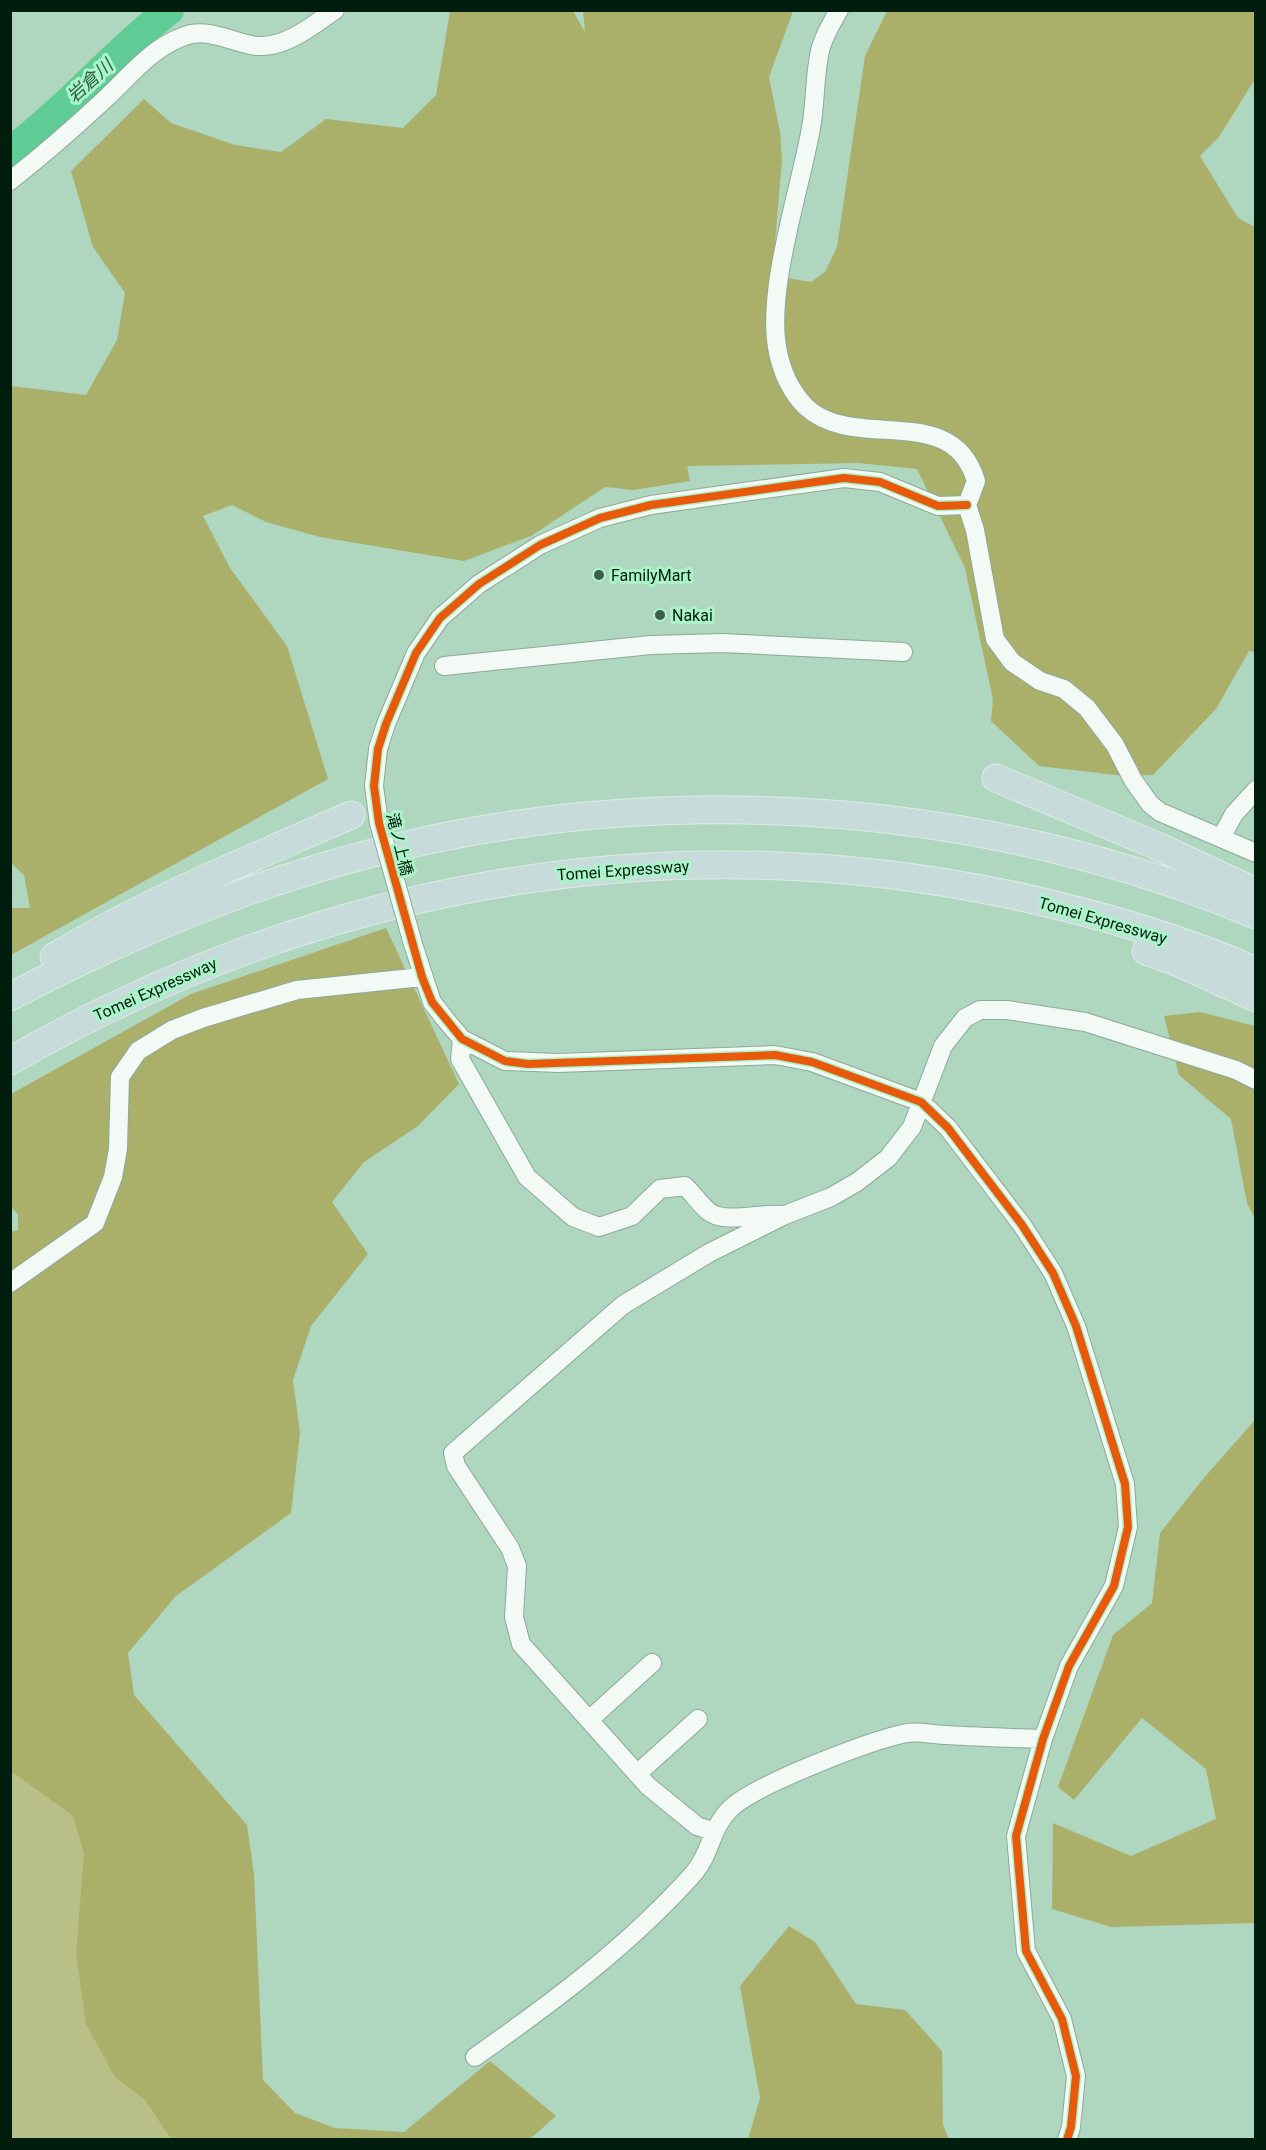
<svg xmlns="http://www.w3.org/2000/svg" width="1266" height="2150" viewBox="0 0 1266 2150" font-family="Roboto,'Noto Sans JP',sans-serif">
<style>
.green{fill:#b8c088}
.forest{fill:#aab06a}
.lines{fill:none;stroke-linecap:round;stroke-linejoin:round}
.river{stroke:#5fcc96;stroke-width:30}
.minor-casing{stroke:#8baa98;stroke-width:20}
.highway-casing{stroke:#dbede2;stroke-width:29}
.minor{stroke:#f3f9f5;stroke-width:18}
.highway{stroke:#c8dbdb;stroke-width:27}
.minor-bridge-casing{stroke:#8baa98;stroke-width:20;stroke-linecap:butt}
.minor-bridge{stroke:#f3f9f5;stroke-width:18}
.cycleway-casing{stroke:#abf4c9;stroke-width:11}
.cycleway{stroke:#e8590c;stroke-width:8}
.poi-dot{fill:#3d5e4c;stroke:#abf4c9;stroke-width:2}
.labels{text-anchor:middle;stroke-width:6;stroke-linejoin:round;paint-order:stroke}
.poi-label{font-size:16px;fill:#001d0e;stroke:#abf4c9;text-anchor:start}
.street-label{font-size:16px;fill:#001d0e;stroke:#abf4c9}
.water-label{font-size:18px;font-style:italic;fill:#2b5f43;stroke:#abf4c9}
</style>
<rect width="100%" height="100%" fill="#afd6bf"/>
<path class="green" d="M10,1723L87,1806L220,2139H11Z"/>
<path class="forest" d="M450,11H573L585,32L583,11H793L769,77L780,132L782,160L773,266L781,277L811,282L825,272L837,247L865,56L887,11H1255V79L1219,137L1200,156L1238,218L1255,227V652L1249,651L1216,709L1153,775L1124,776L1039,766L991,721L993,700L965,568L917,469L858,463L687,466L690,481L633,490L605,487L531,536L464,561L320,537L266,522L232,505L203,516L230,568L287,646L328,779L11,955V908H30L24,875L10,862L11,386L86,395L117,340L125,293L93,247L71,171L144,99L171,123L235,145L281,152L326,119L403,128L436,95Z
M386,928L459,1084L418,1126L364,1162L332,1202L368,1254L311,1326L293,1380L300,1433L291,1513L176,1596L128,1653L134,1695L247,1825L254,1874L263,2080L295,2113L335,2128L404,2132L490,2061L556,2116L530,2139H171L145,2100L115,2077L86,2024L76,1954L84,1853L73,1816L11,1771L10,1232L18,1230V1214L11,1207V1094L191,994Z
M1200,1012L1255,1026V1219L1247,1203L1231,1119L1179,1075L1164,1016Z
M1255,1420V1923L1111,1927L1052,1909L1053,1823L1131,1856L1216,1819L1206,1769L1142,1718L1074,1800L1058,1787L1113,1635L1152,1603L1160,1533L1203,1479Z
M789,1926L815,1942L856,2004L905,2010L942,2051L943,2125L949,2139H748L760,2098L740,1986Z"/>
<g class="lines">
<path class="river" d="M10,152C67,109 113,54 169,10"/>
<g class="minor-casing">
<path id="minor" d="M839,10C832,22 825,34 821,47C814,73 816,102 811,128C800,190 767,287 777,347C781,370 789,390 806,407C856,453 952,400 976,481L967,505L975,530L995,639L1012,662L1040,681L1064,689L1087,708L1115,745L1133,780L1150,804L1160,812L1256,853
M10,181C43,155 74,128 104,100C128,78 150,49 182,37C207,26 232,43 257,46C286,48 313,25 335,10
M444,666L651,645L722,643L903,652
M378,749L386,724L416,653L440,618L479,584L540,545L600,518L651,505L844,478L880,482L938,506L967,505
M1222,836L1234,814L1256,790
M413,944L432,1002L445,1019L462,1039L505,1061L558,1063L775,1055L812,1062L921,1102L948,1128L1022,1225L1053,1273L1076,1326L1125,1484L1128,1527L1114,1586L1069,1666L1043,1739L1016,1836L1026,1951L1062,2019L1076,2076L1071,2127L1067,2140
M462,1039L460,1059L527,1177L573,1217L599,1227L632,1216L660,1189L685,1186C693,1194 700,1204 708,1211C724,1225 762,1212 784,1215
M10,1283L95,1223L113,1177L118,1149L120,1077L138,1051L172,1030L203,1018L297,990L422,977
M589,1720L652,1663
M637,1774L698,1719
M712,1831L697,1826L648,1786L521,1644L514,1617L517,1566L510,1548L456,1466L453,1453L623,1305L709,1253L785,1215L831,1197L857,1182L888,1158L912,1127L943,1046L965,1018L980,1010H1007L1085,1022L1236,1070L1256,1080
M475,2057C553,2002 630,1945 694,1873C712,1852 710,1828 731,1808C757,1784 871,1740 907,1733C919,1731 935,1735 947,1735C979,1737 1011,1738 1043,1739"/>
</g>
<g class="highway-casing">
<path id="highway" d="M996,778L1155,845L1256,892
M1146,951L1177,962L1256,998
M54,957C148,900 251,859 351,815
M10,997C98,951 189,910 284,879C597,776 951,788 1256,915
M10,1061C316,885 661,822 1007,894C1091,912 1177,936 1256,971"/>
</g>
<use href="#minor" class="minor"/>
<use href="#highway" class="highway"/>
<g class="minor-bridge-casing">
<path id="minor-bridge" d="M378,749L374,786L379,823L413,944"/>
</g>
<use href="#minor-bridge" class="minor-bridge"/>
<g class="cycleway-casing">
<path id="cycleway" d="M967,505L938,506L880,482L844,478L651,505L600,518L540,545L479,584L440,618L416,653L386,724L378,749L374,786L379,823L422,977L432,1002L462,1039L505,1061L528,1064L775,1055L812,1062L921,1102L948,1128L1022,1225L1053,1273L1076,1326L1125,1484L1128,1527L1114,1586L1069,1666L1043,1739L1016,1836L1026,1951L1062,2019L1076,2076L1071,2127L1067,2140"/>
</g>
<use href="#cycleway" class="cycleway"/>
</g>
<g class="poi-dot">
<circle cx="599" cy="575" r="6"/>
<circle cx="660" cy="615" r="6"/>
</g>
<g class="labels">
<g class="poi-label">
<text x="611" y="581">FamilyMart</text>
<text x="672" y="621">Nakai</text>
</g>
<g class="street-label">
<text transform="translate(400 844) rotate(76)" y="6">滝ノ上橋</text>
<text transform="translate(623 870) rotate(-4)" y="6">Tomei Expressway</text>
<text transform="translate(1103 920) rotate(16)" y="6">Tomei Expressway</text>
<text transform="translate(155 989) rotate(-24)" y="6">Tomei Expressway</text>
</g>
<g class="water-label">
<text transform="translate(90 81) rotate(-42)" y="6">岩倉川</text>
</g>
</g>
<rect width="1266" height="2150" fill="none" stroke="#001d0e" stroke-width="24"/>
</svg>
